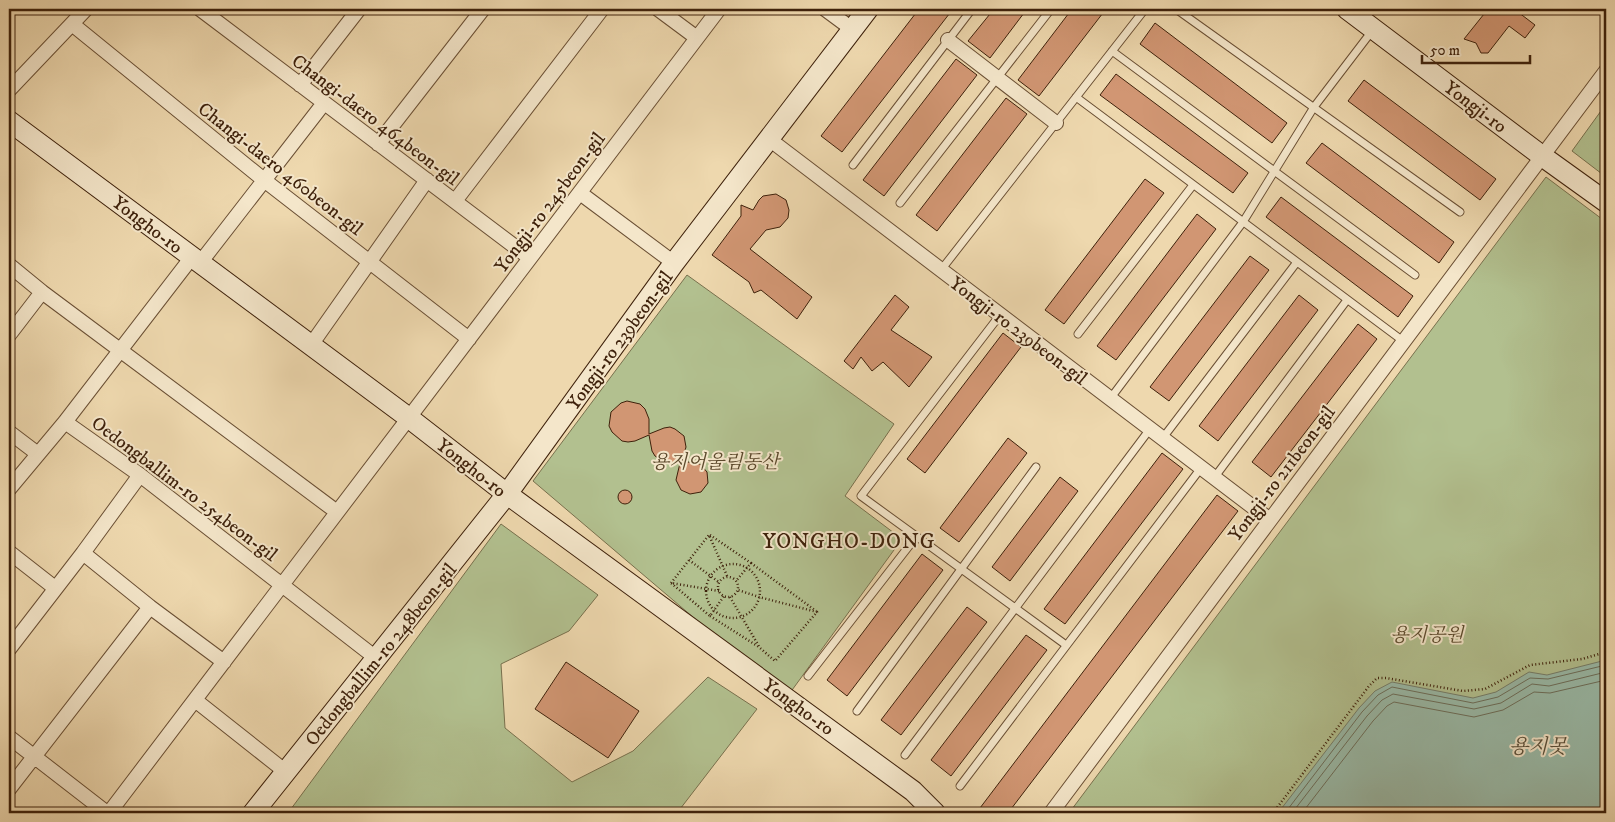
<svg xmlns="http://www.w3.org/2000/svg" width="1615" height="822" viewBox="0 0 1615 822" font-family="'IM FELL DW Pica','Noto Serif KR',serif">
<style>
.green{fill:#b2c08f;stroke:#78704d}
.water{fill:#99baa8;stroke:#757d69}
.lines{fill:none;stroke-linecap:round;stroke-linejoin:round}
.shore{stroke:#6c6e5a;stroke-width:1}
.building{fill:#d19673;stroke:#3e210b}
.lane-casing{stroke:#6a4f34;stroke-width:9}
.street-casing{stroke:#6a4f34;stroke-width:16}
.secondary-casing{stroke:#3e210b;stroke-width:22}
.path{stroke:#3e210b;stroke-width:2.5;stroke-dasharray:1 2.5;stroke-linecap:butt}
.lane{stroke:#f4e6ca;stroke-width:7}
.street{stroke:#f4e6ca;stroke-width:14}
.secondary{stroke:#f4e6ca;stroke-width:20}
.labels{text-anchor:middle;stroke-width:4;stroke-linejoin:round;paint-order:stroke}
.street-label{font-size:19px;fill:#3e210b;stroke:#f4e6ca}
.park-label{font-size:19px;font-style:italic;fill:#5b492c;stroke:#f4e6ca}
.water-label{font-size:20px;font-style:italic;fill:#594f3a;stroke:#f4e6ca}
.quarter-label{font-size:21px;letter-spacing:1px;fill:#3e210b;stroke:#f4e6ca}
</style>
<rect width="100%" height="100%" fill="#eed8ae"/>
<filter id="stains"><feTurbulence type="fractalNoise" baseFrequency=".004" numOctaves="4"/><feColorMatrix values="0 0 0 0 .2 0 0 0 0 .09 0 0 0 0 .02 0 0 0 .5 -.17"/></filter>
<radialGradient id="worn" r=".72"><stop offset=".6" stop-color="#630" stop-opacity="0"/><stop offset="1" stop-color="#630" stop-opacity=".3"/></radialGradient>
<path class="green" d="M1606,104V177L1572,151Z
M1546,177L1606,222V813H1069Z
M687,275L894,424L845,496L902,539L787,697L533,481Z
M501,524L598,595L569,631L501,664L505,728L572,782L633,751L708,677L757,709L677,813H288Z"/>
<path class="water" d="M1606,660V813H1278L1359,708L1375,691L1392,682L1473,698L1496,692L1529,672L1547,675Z"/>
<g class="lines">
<path class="shore" d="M1285,813L1362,712L1378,695L1392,687L1473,703L1498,697L1530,678L1548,679L1606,665
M1292,813L1367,716L1382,700L1393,694L1474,709L1501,703L1532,684L1549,686L1606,672
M1302,813L1373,721L1387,706L1394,702L1474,717L1503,710L1534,692L1550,693L1606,680"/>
</g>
<path class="building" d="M919,9H953L842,152L821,136Z
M994,9H1027L990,58L968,41Z
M1072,9H1106L1039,96L1018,80Z
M1488,9H1514L1535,25L1525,38L1509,26L1488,53H1481L1476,43L1464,39Z
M1155,23L1287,123L1272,143L1140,44Z
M956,59L977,75L884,196L863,180Z
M1116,74L1248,173L1233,193L1100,95Z
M1364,80L1496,179L1480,200L1348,101Z
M1006,98L1027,114L937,231L916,215Z
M1322,143L1454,242L1439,263L1306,163Z
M1145,179L1164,193L1064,324L1045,310Z
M776,194L786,200L789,210L788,218L780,227L766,230L750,249L812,297L797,319L761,290L754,293L749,282L712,255L741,216V205L753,210L759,200L763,196Z
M1281,197L1413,296L1398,317L1266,217Z
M1197,214L1216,229L1116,360L1097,346Z
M1250,256L1269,270L1169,401L1150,387Z
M895,295L909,307L891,330L932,357L909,387L883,362L872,371L861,357L853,369L844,361Z
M1299,295L1318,310L1218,441L1199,426Z
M1358,324L1377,339L1271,477L1252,462Z
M1003,333L1021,347L925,473L907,459Z
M627,401L640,404L645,409L649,419V434L664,428L670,427L675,429L684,436L686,447L682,461L700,464L707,472L708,483L701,492L690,494L681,490L676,480L680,463L665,462L655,456L652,451L649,435L635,441L628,442L622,441L612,432L609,426L611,412L621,403Z
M1008,438L1027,453L959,542L940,528Z
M1162,453L1183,469L1065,624L1044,609Z
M1060,477L1078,491L1010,581L992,567Z
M618 497a7 7 0 1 1 14 0a7 7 0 1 1-14 0Z
M1217,495L1238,511L1008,813H987L980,808Z
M922,554L943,570L847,696L827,680Z
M967,607L987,622L901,735L881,720Z
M1026,635L1047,650L951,776L931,760Z
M566,662L639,711L608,758L535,709Z"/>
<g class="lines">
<g class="lane-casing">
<path id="lane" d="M1176,9L1460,212
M1112,51L1415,275
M1076,97L1403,341
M853,165L972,9
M900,203L1051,9
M941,270L1145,9
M1000,315L861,496L1066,645
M1078,334L1193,185
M1110,399L1243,222L1314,107L1372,31
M1162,439L1297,262
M1214,478L1347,300
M808,676L916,537
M857,711L1036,467
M905,755L1150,429
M960,786L1201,468"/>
</g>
<g class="street-casing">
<path id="street" d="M200,9L530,258
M658,9L697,38
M825,9L852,29
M72,24L264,180L469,339
M948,40L1056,123
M300,85L359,9
M9,90L86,9
M769,139L1270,520
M378,144L483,9
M580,193L674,263
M455,201L602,9
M200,263L324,103
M9,265L42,292L337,512
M9,335L42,292
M311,345L427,180
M65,422L140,475L376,658
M9,432L38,454
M9,489L65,422L192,257
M9,552L55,588
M83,553L150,607L224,662
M9,649L83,553L140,475
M195,700L286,772
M9,737L107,813
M9,789L150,607
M109,813L719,9
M1051,813L1606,71"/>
</g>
<g class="secondary-casing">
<path id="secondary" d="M1347,9L1542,156L1606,202
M9,121L409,418L507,494L913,791L935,813
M253,813L507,494L674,263L868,9"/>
</g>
<path class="path" d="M1606,359L1603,364L1606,376
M710,535L751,563L736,581
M689,560L720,583
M751,563L816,611
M706 591a27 27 0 1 1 54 0a27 27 0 1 1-54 0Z
M718 587a10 10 0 1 1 20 0a10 10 0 1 1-20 0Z
M671,583L709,535L728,578
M719,591L671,583L710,616L724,596
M730,597L760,648L775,661L817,612L759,597L738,590
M710,616L759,647
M1273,813L1369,686L1377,678H1386L1463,691L1485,689L1530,665L1582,659L1606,652"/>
<use href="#lane" class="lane"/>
<use href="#street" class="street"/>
<use href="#secondary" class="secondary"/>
</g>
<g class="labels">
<g class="street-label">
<text transform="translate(1476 106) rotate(37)" y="7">Yongji-ro</text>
<text transform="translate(376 119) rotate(37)" y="7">Changi-daero 464beon-gil</text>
<text transform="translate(281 168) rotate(38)" y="7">Changi-daero 460beon-gil</text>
<text transform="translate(549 202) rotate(-53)" y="7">Yongji-ro 245beon-gil</text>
<text transform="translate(148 224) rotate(37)" y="7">Yongho-ro</text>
<text transform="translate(1019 330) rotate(37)" y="7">Yongji-ro 239beon-gil</text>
<text transform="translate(619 340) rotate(-54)" y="7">Yongji-ro 239beon-gil</text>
<text transform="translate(472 467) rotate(38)" y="7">Yongho-ro</text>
<text transform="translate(1281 473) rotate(-53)" y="7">Yongji-ro 211beon-gil</text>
<text transform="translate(185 488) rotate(37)" y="7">Oedongballim-ro 254beon-gil</text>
<text transform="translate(380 654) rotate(-51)" y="7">Oedongballim-ro 248beon-gil</text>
<text transform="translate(799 706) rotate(36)" y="7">Yongho-ro</text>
</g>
<g class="park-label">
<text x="715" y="468">용지어울림동산</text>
<text x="1427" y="641">용지공원</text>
</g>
<g class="water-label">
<text x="1538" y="753">용지못</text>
</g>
<g class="quarter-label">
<text x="849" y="548">YONGHO-DONG</text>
</g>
</g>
<rect width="1615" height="822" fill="none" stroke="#eed8ae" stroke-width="30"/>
<rect x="10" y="10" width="1595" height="802" fill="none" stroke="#3e210b" stroke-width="2.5"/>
<rect x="15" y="15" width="1585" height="792" fill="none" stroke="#3e210b"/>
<path d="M1422 55v8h108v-8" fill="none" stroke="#3e210b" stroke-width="2.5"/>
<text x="1430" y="55" font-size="15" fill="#3e210b" stroke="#f4e6ca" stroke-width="4" paint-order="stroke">50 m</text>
<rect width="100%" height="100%" filter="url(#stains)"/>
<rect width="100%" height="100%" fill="url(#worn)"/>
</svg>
